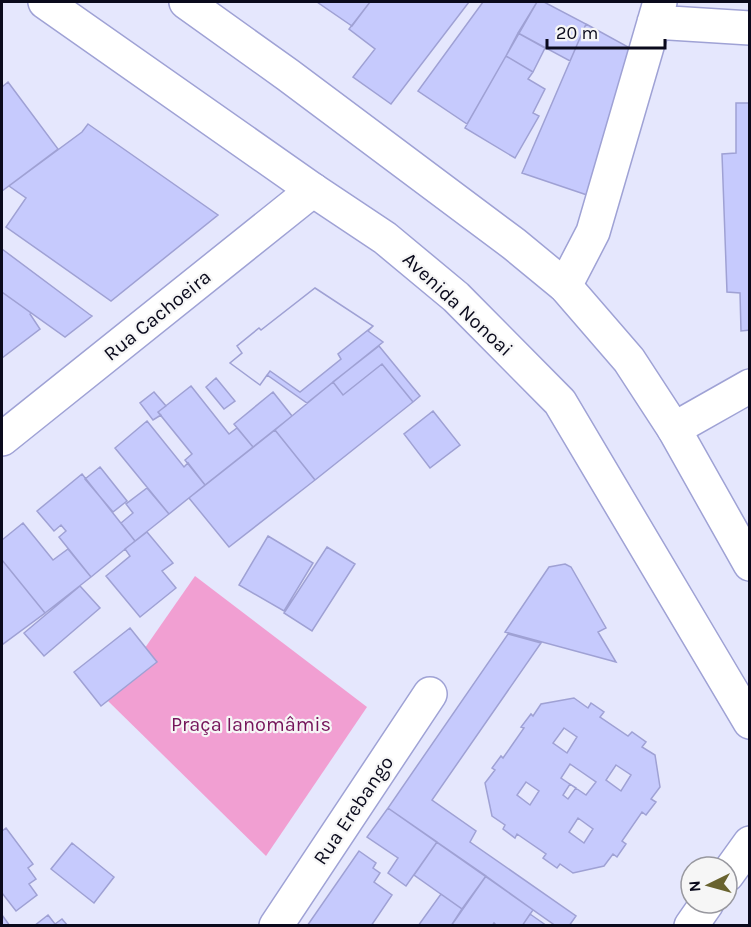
<svg xmlns="http://www.w3.org/2000/svg" width="751" height="927" viewBox="0 0 751 927" font-family="Karla,sans-serif">
<style>
.green{fill:#f19fd2}
.building{fill:#c6cafd;stroke:#9fa1d4;stroke-width:1.5;fill-rule:evenodd}
.lines{fill:none;stroke-linecap:round;stroke-linejoin:round}
.minor-casing{stroke:#9fa2d5;stroke-width:36}
.major-casing{stroke:#9fa2d5;stroke-width:36}
.minor{stroke:#fff;stroke-width:33}
.major{stroke:#fff;stroke-width:33}
.labels{text-anchor:middle;stroke-width:4.5;stroke-linejoin:round;paint-order:stroke}
.street-label{font-size:20px;fill:#0a0a1c;stroke:#f6f6f6}
.park-label{font-size:20px;fill:#75145a;stroke:#f6f6f6}
</style>
<rect width="100%" height="100%" fill="#e5e7fd"/>
<path class="green" d="M195,576L367,707L266,856L108,701Z"/>
<path class="building" d="M317,2H370L352,26Z
M370,2H469L391,104L353,77L375,49L349,29Z
M483,2H537L467,124L418,91Z
M537,2H544L586,24L570,61L518,33Z
M586,24L630,48L587,195L522,173Z
M518,33L545,48L533,72L506,56Z
M506,56L533,72L528,79L545,89L533,113L539,116L515,158L465,128Z
M8,82L58,149L2,191V87Z
M736,103H750V330L741,331L740,293L727,292L722,154L736,153Z
M88,124L218,215L111,301L6,227L26,198L9,186L82,132Z
M2,249L89,314L92,316L65,337L2,292Z
M315,288L373,326L368,331L383,342L307,403L267,375L260,385L230,363L242,353L237,346L259,328L261,330Z
M315,288L373,326L338,354L341,359L300,392L270,371L260,385L230,363L242,353L237,346L259,328L261,330Z
M2,292L31,313L30,314L40,329L2,358Z
M379,346L420,396L413,402L382,364L343,395L333,382Z
M382,364L413,402L315,480L275,430L333,382L343,395Z
M216,378L235,401L224,409L206,387Z
M191,386L229,434L237,428L253,447L205,485L185,460L192,454L158,412Z
M154,392L166,406L158,412L161,415L153,420L140,403Z
M273,392L292,416L253,447L234,424Z
M433,411L460,445L430,468L404,434Z
M147,421L184,467L188,463L205,485L169,514L115,448Z
M275,430L315,480L229,547L189,498Z
M100,467L127,501L113,512L85,479Z
M82,474L135,541L91,577L59,537L66,531L61,525L54,531L37,511Z
M147,488L169,514L135,541L121,523L133,513L126,504Z
M23,523L53,560L68,549L91,577L45,613L2,560V540Z
M147,532L173,563L162,571L176,588L140,617L106,576L130,556L125,549Z
M268,536L313,563L284,611L239,585Z
M327,547L355,564L312,631L284,613Z
M2,560L45,613L3,644L2,642Z
M565,564L571,567L606,628L598,632L616,662L505,632L549,567Z
M80,586L100,608L44,656L24,633Z
M130,628L157,662L101,706L74,672Z
M508,634L541,643L432,800L476,831L470,842L576,916L569,926H556L388,808Z
M574,698L588,708L591,703L604,712L600,717L628,736L632,732L646,742L642,747L655,755L660,787L651,799L656,802L646,815L642,812L622,841L626,844L617,857L613,854L604,866L573,873L560,864L557,868L543,858L546,854L517,834L515,838L503,829L505,825L492,816L485,783L495,770L492,768L501,756L503,758L524,728L521,727L531,714L533,716L541,704ZM564,728L577,737L567,753L553,743ZM616,765L631,775L621,791L606,780ZM526,782L539,791L530,805L517,795ZM570,784L576,788L568,799L563,795ZM578,818L593,829L584,843L569,832Z
M570,764L596,782L586,795L561,778Z
M388,808L437,842L406,886L388,873L398,858L367,837Z
M6,828L33,864L28,868L36,879L29,884L37,895L16,911L2,893V831Z
M437,842L486,876L462,909L414,875Z
M72,843L114,877L94,903L51,869Z
M359,851L376,863L373,868L380,873L374,882L392,895L371,926H307Z
M486,876L533,910L522,926H497L494,923L492,926H451Z
M441,894L462,909L451,926H418Z
M530,914L547,926H522Z
M2,915L10,926H2Z
M48,915L55,924L62,919L68,926H34Z"/>
<g class="lines">
<g class="minor-casing">
<path id="minor" d="M654,22L750,28
M565,286L593,232L660,2
M674,429L750,386
M2,439L313,190
M727,875L750,843
M276,926L430,694
M691,926L707,903"/>
</g>
<g class="major-casing">
<path id="major" d="M45,2L313,190L385,238L456,297L560,402L750,722
M186,2L288,75L514,244L565,286L629,360L674,429L750,564"/>
</g>
<use href="#minor" class="minor"/>
<use href="#major" class="major"/>
</g>
<g class="labels">
<g class="street-label">
<text transform="translate(458 304) rotate(43)" y="7">Avenida Nonoai</text>
<text transform="translate(157 315) rotate(-39)" y="7">Rua Cachoeira</text>
<text transform="translate(353 810) rotate(-56)" y="7">Rua Erebango</text>
</g>
<g class="park-label">
<text x="251" y="731">Praça Ianomâmis</text>
</g>
</g>
<rect width="751" height="927" fill="none" stroke="#0a0a1c" stroke-width="6"/>
<g transform="translate(709 885) rotate(265)"><circle r="28" fill="#f6f6f6" stroke="#98989f" stroke-width="1.5"/>
<path d="M0-4.5L10 22L0 15L-10 22Z" fill="#69632f"/>
<text y="-9" font-size="16" font-weight="bold" text-anchor="middle" fill="#0a0a1c">N</text>
</g>
<path d="M547 39v9h118v-9" fill="none" stroke="#0a0a1c" stroke-width="3"/>
<text x="556" y="39" font-size="18" fill="#0a0a1c" stroke="#f6f6f6" stroke-width="4.5" paint-order="stroke">20 m</text>
</svg>
